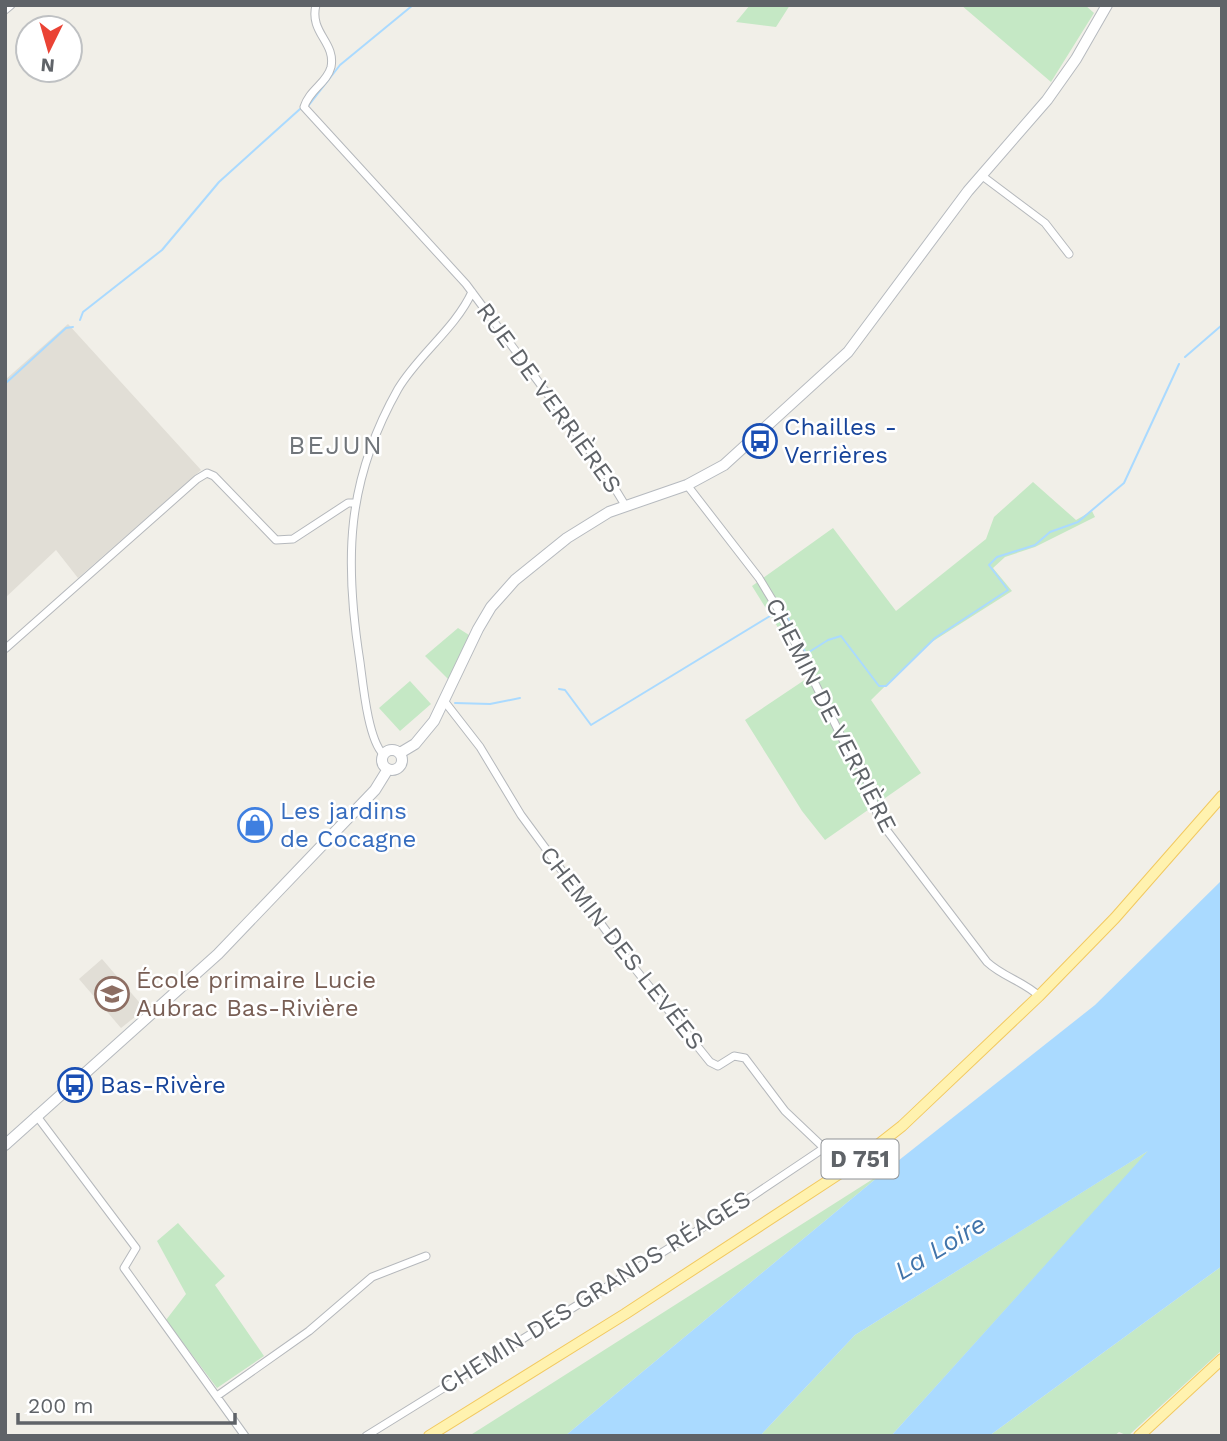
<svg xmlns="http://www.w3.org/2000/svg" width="1227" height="1441" viewBox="0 0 1227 1441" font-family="'Work Sans',sans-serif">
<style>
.education{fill:#e1ded6}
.green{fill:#c5e8c5}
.water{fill:#aadaff}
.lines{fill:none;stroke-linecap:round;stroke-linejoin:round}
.stream{stroke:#aadaff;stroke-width:2}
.street-casing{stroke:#b5b8bc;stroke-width:9}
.secondary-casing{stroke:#b6babf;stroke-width:12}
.primary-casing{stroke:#f2c960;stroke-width:12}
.street{stroke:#fff;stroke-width:7}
.secondary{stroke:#fff;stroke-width:10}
.primary{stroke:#fff2af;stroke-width:10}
.labels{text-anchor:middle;stroke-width:5;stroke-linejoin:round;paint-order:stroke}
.shield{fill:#fff;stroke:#8f9295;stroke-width:2}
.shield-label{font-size:23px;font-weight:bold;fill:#5f6368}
.street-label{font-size:24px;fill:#5f6368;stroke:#fff}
.transit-label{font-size:24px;fill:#164399;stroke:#fff;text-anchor:start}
.shop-label{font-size:24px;fill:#366cbe;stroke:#fff;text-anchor:start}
.education-label{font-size:24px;fill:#785e54;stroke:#fff;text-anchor:start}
.neighbourhood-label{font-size:26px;letter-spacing:2px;fill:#70757a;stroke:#fff}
.water-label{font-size:26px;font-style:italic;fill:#4174aa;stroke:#fff}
</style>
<rect width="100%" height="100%" fill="#f1efe8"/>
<path class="education" d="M68,324L201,470L78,578L56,550L5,598V380Z
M102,959L145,1009L121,1028L79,979Z"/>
<path class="green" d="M750,5H790L776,27L736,22Z
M961,5H1085L1094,13L1051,82Z
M1033,482L1076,520L1092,511L1095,517L1035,547L1005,557L993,568L1012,591L927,645L871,700L921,773L825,840L802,811L745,720L809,677L752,586L833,528L896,611L986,539L994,517Z
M458,628L469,635L449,680L425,656Z
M410,681L431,704L400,731L379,708Z
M1151,1149L891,1436H760L855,1335Z
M884,1172L565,1436H469Z
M178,1223L225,1276L215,1285L264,1356L217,1388L166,1320L186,1294L157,1241Z
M1222,1266V1350L1128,1436L1119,1432L1114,1436H989Z"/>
<path class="water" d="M1222,880V1266L989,1436H891L1148,1151L855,1335L760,1436H565L884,1172L1095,1005Z"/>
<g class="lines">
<path class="stream" d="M309,105L340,65L413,5
M80,320L83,312L162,250L219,182L300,109
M1185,357L1222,325
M7,382L66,328L73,327
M783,608L806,654L828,640L841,636L879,686H886L935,638L1008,590L989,565L997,557L1035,545L1050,532L1078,522L1124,483L1179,364
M559,689L565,690L591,725L775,613
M455,703L490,704L520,698"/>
<g class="street-casing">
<path id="street" d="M316,5C309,33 336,42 331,67C327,83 309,90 304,107L466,284L603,469L625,505
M5,10L11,5
M981,175L1045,223L1069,254
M687,485L759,578L779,611L847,748L864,771L879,820L987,962C1003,977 1023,981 1039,996
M5,649L197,479L207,473L214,476L276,540L293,539L348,503H355
M383,754C368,739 363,684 360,662C344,560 346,481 398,389C418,355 455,329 472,292
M36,1115L136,1248L124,1268L245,1436
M217,1396L309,1331L372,1277L426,1256
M366,1436L742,1203L824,1148L785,1111L745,1058L734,1056L718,1066L710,1062L624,955L521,815L480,747L445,702"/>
</g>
<g class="secondary-casing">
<path id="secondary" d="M382 760a10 10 0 1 1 20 0a10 10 0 1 1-20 0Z
M400,753L415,744L434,721L478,629L491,607L515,580L567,538L609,512L687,485L724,465L848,352L968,191L1047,100L1076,59L1107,5
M5,1145L218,954L375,790L388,769"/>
</g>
<g class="primary-casing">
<path id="primary" d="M429,1436L625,1314L851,1166L902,1126L1039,996L1115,918L1222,796
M1139,1436L1222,1359"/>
</g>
<use href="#street" class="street"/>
<use href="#secondary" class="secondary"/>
<use href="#primary" class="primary"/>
</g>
<defs>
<g id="bus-ring" transform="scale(1.75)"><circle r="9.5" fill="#fff" stroke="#1a4fb4" stroke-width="1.5"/><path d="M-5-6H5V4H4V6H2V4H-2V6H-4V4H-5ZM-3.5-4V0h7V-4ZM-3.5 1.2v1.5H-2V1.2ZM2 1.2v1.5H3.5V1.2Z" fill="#1a4fb4"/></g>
<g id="shop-ring" transform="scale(1.75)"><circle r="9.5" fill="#fff" stroke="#3f7fe0" stroke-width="1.5"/><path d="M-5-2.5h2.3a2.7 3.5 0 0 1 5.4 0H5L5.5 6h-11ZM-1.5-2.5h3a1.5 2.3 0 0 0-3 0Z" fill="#3f7fe0"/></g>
<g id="school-ring" transform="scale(1.75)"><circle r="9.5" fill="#fff" stroke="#8d6e63" stroke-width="1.5"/><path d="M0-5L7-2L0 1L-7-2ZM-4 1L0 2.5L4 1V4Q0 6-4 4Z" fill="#8d6e63"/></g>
</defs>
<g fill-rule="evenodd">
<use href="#bus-ring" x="760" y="441"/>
<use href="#shop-ring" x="255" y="825"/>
<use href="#school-ring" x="112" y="994"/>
<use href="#bus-ring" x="75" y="1085"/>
</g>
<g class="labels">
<rect class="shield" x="821.5" y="1139.5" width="77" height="39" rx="5"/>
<g class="shield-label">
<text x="860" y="1167">D 751</text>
</g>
<g class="street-label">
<text transform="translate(549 398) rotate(54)" y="8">RUE DE VERRIÈRES</text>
<text transform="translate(831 715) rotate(63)" y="8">CHEMIN DE VERRIÈRE</text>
<text transform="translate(622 948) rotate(52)" y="8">CHEMIN DES LEVÉES</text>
<text transform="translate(595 1292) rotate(-32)" y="8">CHEMIN DES GRANDS RÉAGES</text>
</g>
<g class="transit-label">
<text x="784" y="435">Chailles -<tspan x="784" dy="28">Verrières</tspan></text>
<text x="100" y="1093">Bas-Rivère</text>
</g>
<g class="shop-label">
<text x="280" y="819">Les jardins<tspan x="280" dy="28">de Cocagne</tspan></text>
</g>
<g class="education-label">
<text x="136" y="988">École primaire Lucie<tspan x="136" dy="28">Aubrac Bas-Rivière</tspan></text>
</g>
<g class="neighbourhood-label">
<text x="336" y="454">BEJUN</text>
</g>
<g class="water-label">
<text transform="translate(940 1247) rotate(-31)" y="9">La Loire</text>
</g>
</g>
<rect width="1227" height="1441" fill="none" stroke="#5f6368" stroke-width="14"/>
<g transform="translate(49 49) rotate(185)"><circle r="33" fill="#ffffff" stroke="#bfc1c3" stroke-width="2"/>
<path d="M0-5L12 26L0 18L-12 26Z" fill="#ea4335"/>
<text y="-10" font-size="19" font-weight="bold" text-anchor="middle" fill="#5f6368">N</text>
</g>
<path d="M18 1413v10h217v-10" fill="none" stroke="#5f6368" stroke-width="3.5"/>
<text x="28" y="1413" font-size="21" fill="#5f6368" stroke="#ffffff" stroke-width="5" paint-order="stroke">200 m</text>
</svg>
